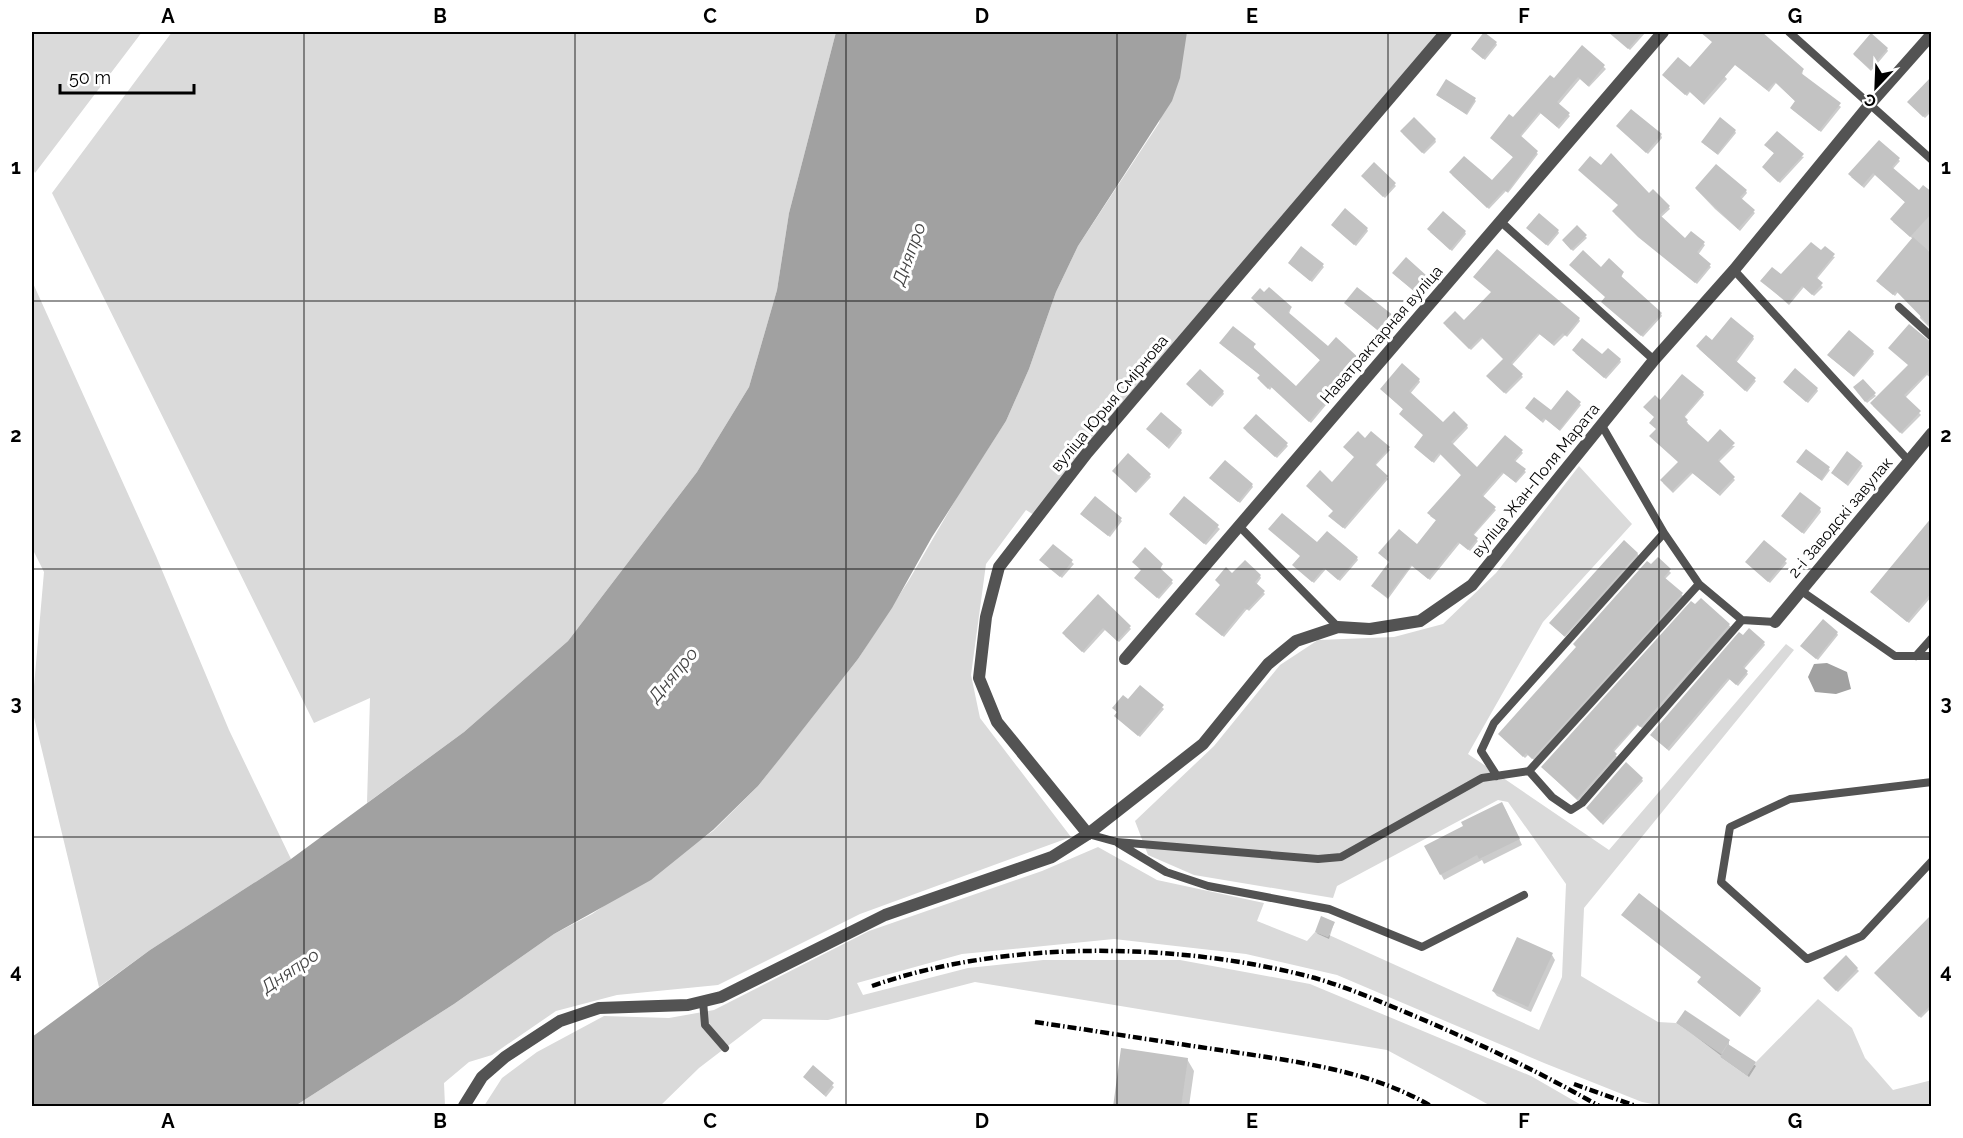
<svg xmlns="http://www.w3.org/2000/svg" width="1963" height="1138" viewBox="0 0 1963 1138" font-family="Raleway,sans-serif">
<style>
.green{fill:#dadada}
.water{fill:#a1a1a1}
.shadow{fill:#0003}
.building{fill:#c3c3c3}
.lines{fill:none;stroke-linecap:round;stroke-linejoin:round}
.service{stroke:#535353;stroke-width:8}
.minor{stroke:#535353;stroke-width:12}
.tertiary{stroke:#535353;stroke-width:12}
.rail{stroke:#000;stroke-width:4.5;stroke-dasharray:9 3 1.5 3;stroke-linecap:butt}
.grid{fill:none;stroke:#000;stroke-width:1.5;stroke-opacity:0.55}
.labels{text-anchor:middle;stroke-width:6;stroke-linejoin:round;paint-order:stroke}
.street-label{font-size:16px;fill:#000;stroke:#fff}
.water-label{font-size:18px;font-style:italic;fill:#424242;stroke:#fff}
.neatline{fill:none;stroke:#000;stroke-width:2}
.grid-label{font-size:20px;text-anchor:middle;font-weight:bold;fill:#000}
</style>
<rect width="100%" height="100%" fill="#fff"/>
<path class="green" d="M32,32H142L35,173L32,167Z
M172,32H836L789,213L777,290L749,387L697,472L568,641L464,732L367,803L370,698L314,723L52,193Z
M1187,32H1444L1039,518L1026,510L986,564L971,675L980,718L1071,837L860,914L718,985L617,995L556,1011L492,1055L469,1062L444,1083L445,1106H295L454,1004L554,934L592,914L713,831L758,786L858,659L909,580L960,492L1006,421L1029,369L1056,292L1078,246L1159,123Z
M32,281L156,556L229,730L291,859L150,950L99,987L32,709L44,572L32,548Z
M1579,466L1632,524L1543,622L1468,754L1609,850L1786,644L1794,650L1584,908L1581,976L1658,1022L1676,1023L1722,1054L1720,1057L1747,1076L1756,1062L1818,999L1852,1028L1865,1058L1893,1090L1932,1080L1931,1106H1663L1642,1102L1544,1063L1337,975L1246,954L1114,939L962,954L857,983L863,995L968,968L1043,960H1180L1310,984L1531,1076L1583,1106H1491L1387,1050L975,982L828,1020L763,1019L699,1068L660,1106H484L502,1078L537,1052L604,1016L669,1018L714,1010L869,931L1042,871L1098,847L1157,880L1264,903L1257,921L1307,941L1315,932L1328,937L1329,935L1539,1030L1562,977L1566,884L1508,802L1498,800L1337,886L1333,898L1194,875L1148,855L1135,821L1214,746L1280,665L1318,640L1394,637L1443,624L1496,573Z"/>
<path class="water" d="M836,32H1187L1180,78L1172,101L1078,246L1056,292L1029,369L1006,421L932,537L892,608L858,659L782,756L758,786L713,830L651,880L554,934L454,1004L295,1106H32V1037L150,950L291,859L464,732L568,641L697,472L749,387L777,290L789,213Z
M1827,663L1847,672L1851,689L1836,694L1815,692L1808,677L1814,664Z"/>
<path class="shadow" d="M1610,32H1646L1630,50Z
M1701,32H1751L1718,69L1727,79L1704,105L1690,92L1687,96L1665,77L1690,69L1714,43Z
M1496,43L1497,45L1485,60L1474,51Z
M1582,47L1606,69L1589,87L1580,79L1558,105L1570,116L1559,129L1541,113L1520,138L1538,154L1508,193L1506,191L1489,209L1452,175L1492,182L1514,158L1493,140L1554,80Z
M1887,49L1888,51L1871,71L1854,55Z
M1803,70L1802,75L1841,107L1821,132L1793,110L1796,102L1776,83L1769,92L1748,75Z
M1932,78V111L1925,118L1911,105Z
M1437,95L1474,99L1476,101L1467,115Z
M1619,128L1661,135L1662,138L1648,154Z
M1735,131L1736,133L1718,155L1704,144Z
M1403,134L1435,139L1436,142L1424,154Z
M1768,148L1804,157L1780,183L1765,169L1775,154Z
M1898,159L1900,161L1892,170L1919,192L1932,194V247L1925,255L1932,261V330L1920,318L1921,313L1898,292L1895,296L1880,284L1913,239L1893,222L1906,203L1875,175L1864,188L1851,177Z
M1364,178L1394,184L1396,186L1385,198Z
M1696,189L1746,191L1747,193L1741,200L1755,213L1740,231L1715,209Z
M1649,195L1668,206L1670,209L1660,218L1685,240L1691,233L1705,245L1698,255L1711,267L1697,284L1615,214L1619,206Z
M1334,227L1367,229L1368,231L1356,246Z
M1529,230L1558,231L1559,233L1548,246Z
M1430,232H1465L1466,234L1452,251Z
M1585,236L1587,238L1573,251L1565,243Z
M1821,253L1835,257L1816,280L1823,287L1814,296L1804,287L1789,305L1764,283L1781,276Z
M1291,265H1322L1324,267L1312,282Z
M1601,269L1623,273L1621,278L1661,314L1662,316L1643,337L1604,304L1606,298Z
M1395,275L1426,277L1427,279L1416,293Z
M1255,300L1291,308L1289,314L1328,348L1361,363L1311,423L1272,387L1270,390L1260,381L1261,376L1222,345H1254V350L1296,388L1321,361Z
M1347,305L1392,317L1394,319L1382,334Z
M1579,319L1580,321L1567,337L1565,335L1554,346L1540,334L1512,365L1523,377L1506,394L1489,378L1504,359L1483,338L1471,350L1446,326L1464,322Z
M1753,337L1754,339L1736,363L1756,381L1747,392L1699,349L1713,343Z
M1873,352L1874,354L1854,377L1830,357Z
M1575,353L1620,360L1621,362L1606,379Z
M1932,354V379L1927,375L1905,398L1921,415L1902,434L1873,406Z
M1419,380L1420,382L1410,394L1443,424L1467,426L1468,428L1452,445L1477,470L1521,451L1523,453L1515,462L1526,472L1516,483L1504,473L1482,498L1496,510L1473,536L1478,541L1470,551L1460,543L1430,580L1412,566L1388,599L1374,588L1417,546L1437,521L1430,516L1462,476L1441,454L1434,463L1417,449L1424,436L1404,410L1381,389Z
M1784,383L1817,389L1818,391L1808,403Z
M1188,385L1223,392L1224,394L1212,407Z
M1856,390L1874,394L1876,396L1867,403Z
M1567,393L1581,405L1560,431L1546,419L1543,423L1528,410L1551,412Z
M1703,393L1704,395L1684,418L1688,423L1686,425L1708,444L1735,446L1718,463L1735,480L1720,496L1693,473L1673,493L1663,483L1679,463L1657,429L1656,418L1660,402Z
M1148,429L1181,431L1182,433L1169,449Z
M1246,431L1286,444L1288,446L1277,458Z
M1388,448L1390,450L1375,466L1388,479L1345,529L1330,517L1334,511L1307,486L1332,484L1356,458Z
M1806,451L1830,470L1822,481L1799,464Z
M1861,464L1863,466L1848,486L1834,475Z
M1113,471L1149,475L1151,477L1136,493Z
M1213,481L1252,485L1253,487L1240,503Z
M1095,498L1122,521L1110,537L1083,516Z
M1184,498L1220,529L1206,545L1170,515Z
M1820,509L1821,512L1804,534L1783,517Z
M1932,519V596L1909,623L1873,594Z
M1764,542L1787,563L1770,583L1746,562Z
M1317,544L1357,558L1358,560L1340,581L1326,569L1314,583L1295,567Z
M1053,546L1074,564L1062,578L1041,560Z
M1637,553L1639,556L1565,637L1553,626Z
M1658,559L1671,573L1665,579L1683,596L1534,760L1528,755L1525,758L1499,734Z
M1245,562L1260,576L1261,578L1256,585L1265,594L1249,611L1247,609L1224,637L1199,616Z
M1162,565L1160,570L1173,583L1159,599L1137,580Z
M1098,596L1131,629L1119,642L1105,630L1084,653L1065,636Z
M1701,600L1731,627L1642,728L1638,725L1613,753L1617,757L1578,801L1544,769Z
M1837,633L1838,635L1818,660L1803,648Z
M1764,643L1765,645L1744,669L1748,674L1738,686L1730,679L1669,751L1653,737Z
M1140,687L1164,709L1140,737L1117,718L1118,713L1115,710L1128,701Z
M1642,779L1643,781L1603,825L1589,810Z
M1505,809L1522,845L1484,864L1482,860L1444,880L1426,847Z
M1932,916V1007L1921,1018L1877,975Z
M1334,923L1329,939L1318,934L1316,932Z
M1552,955L1555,960L1531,1012L1497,996L1493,991Z
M1857,969L1859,971L1838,992L1826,981Z
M1698,983L1760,989L1761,991L1740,1017Z
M1678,1023L1729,1041V1046L1756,1066L1749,1077Z
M1187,1059L1194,1071L1189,1106H1114Z
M813,1067L834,1087L826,1097L805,1078Z"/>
<path class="building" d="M1484,32L1497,42L1483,59L1471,49Z
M1608,32H1643L1628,49Z
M1700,32H1762L1804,69L1801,73L1841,103L1819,131L1790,108L1795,101L1775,82L1767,90L1735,65L1702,103L1689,91L1685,95L1662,75L1678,57L1690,67L1712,42Z
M1871,33L1888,48L1870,69L1853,54Z
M1582,45L1605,65L1588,86L1578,77L1557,102L1570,113L1557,127L1539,112L1520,135L1538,151L1507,192L1504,190L1487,208L1449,172L1464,156L1492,180L1513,157L1490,138L1509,114L1513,117L1550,75L1554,78Z
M1932,76V108L1923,117L1907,102Z
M1446,79L1476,98L1466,114L1436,95Z
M1631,109L1662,134L1646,153L1616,126Z
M1414,117L1436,139L1422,153L1400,131Z
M1720,117L1736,130L1717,154L1701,142Z
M1777,131L1804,154L1778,182L1762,167L1774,153L1764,145Z
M1879,140L1900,158L1892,167L1919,190L1923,185L1932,192V213L1910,237L1890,219L1905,202L1873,173L1862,186L1848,174Z
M1611,153L1649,193L1653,189L1670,206L1660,215L1685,238L1691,231L1705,242L1697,252L1711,264L1695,283L1638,237L1612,211L1618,205L1578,170L1590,156L1601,165Z
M1374,162L1396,183L1383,197L1361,176Z
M1716,164L1747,190L1740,197L1755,210L1738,229L1695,188Z
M1345,208L1368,228L1354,245L1331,225Z
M1443,211L1466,231L1450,250L1427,229Z
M1539,213L1559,230L1546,245L1526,228Z
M1577,225L1587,235L1571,250L1562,240Z
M1913,237L1932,254V328L1896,291L1893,295L1876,281Z
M1811,242L1821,250L1825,246L1835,254L1816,277L1823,283L1812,295L1802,286L1788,303L1760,281L1772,267L1781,274Z
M1301,246L1324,264L1310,281L1288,263Z
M1497,249L1580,318L1565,336L1563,333L1552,344L1538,333L1511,363L1523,374L1504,393L1486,376L1503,359L1481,337L1469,349L1443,323L1455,311L1464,320L1491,292L1473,277Z
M1583,250L1601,267L1609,258L1624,272L1621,276L1662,313L1641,336L1601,302L1605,297L1569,265Z
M1406,257L1427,276L1414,291L1392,273Z
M1269,287L1292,307L1288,312L1328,346L1336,337L1361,360L1309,422L1270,386L1268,389L1257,378L1260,375L1219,343L1233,326L1256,344L1253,347L1296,386L1320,360L1251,298L1260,288L1264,292Z
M1357,287L1394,316L1380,332L1344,303Z
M1731,317L1754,336L1735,360L1756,378L1745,391L1696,346L1706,335L1712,340Z
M1909,324L1932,343V368L1904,395L1921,411L1900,433L1870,403L1908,365L1888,348Z
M1849,330L1874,351L1853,376L1827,355Z
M1582,338L1602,354L1608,348L1621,359L1604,378L1572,350Z
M1402,363L1420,379L1409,391L1443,422L1454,411L1468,425L1451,442L1477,467L1505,435L1523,450L1514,460L1526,469L1515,482L1502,472L1482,495L1496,507L1473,534L1478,538L1468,550L1458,542L1428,579L1411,565L1387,597L1371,586L1389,562L1378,553L1399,529L1417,544L1436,520L1427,513L1461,475L1439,453L1432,462L1414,447L1423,435L1399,414L1403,409L1380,389Z
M1795,368L1818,388L1806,402L1783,382Z
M1200,369L1224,391L1210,406L1186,384Z
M1682,374L1704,392L1684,416L1688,420L1686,422L1708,442L1720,429L1735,443L1718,460L1735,477L1718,494L1691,472L1672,491L1660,480L1678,462L1649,436L1656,429L1649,423L1654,417L1643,407L1655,395L1660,400Z
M1863,379L1876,393L1865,402L1853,387Z
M1567,390L1581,402L1559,430L1544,418L1541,421L1525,408L1534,397L1551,410Z
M1161,412L1182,430L1167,447L1146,429Z
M1256,414L1288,443L1275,457L1243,428Z
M1358,431L1365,438L1371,431L1390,447L1375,464L1388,476L1343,528L1328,516L1333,511L1306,486L1320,470L1332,482L1354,457L1343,447Z
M1806,449L1830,467L1821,480L1796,462Z
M1847,451L1862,463L1846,484L1831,473Z
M1128,453L1151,474L1135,492L1112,471Z
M1225,460L1253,484L1238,502L1209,478Z
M1800,492L1821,508L1802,533L1781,516Z
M1095,496L1122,518L1108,536L1080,514Z
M1184,496L1219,525L1204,544L1169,514Z
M1282,513L1317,542L1327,531L1358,557L1338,580L1324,568L1312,582L1292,565L1300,556L1268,529Z
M1932,517V592L1907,622L1870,592Z
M1624,540L1638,553L1564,636L1549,623Z
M1764,540L1787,559L1768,582L1745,562Z
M1053,544L1073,560L1060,577L1039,560Z
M1145,547L1163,564L1160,568L1173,580L1157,598L1134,578L1141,570L1132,562Z
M1658,557L1671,569L1664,577L1683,593L1532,759L1526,753L1523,757L1498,734L1576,647L1573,644L1647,561L1651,564Z
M1245,560L1261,575L1255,582L1265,591L1247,610L1245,608L1222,636L1195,614L1220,585L1215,580L1226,567L1232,573Z
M1098,594L1131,626L1117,641L1103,628L1082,652L1062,633Z
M1701,598L1730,624L1640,727L1637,724L1613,750L1617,754L1577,799L1541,767L1691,601L1695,604Z
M1823,619L1838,632L1816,659L1800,646Z
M1749,628L1765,642L1743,667L1748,671L1736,685L1728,678L1667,749L1650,735L1739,632L1743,635Z
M1140,685L1164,705L1138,736L1114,716L1117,712L1112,708L1123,695L1128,699Z
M1626,762L1643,778L1601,823L1586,808Z
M1502,802L1520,839L1479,859L1477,855L1440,875L1424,846L1463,826L1461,822Z
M1639,893L1761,988L1739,1016L1697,982L1701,977L1621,915Z
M1932,914V1004L1919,1017L1874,973Z
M1321,916L1335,922L1328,937L1315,932Z
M1517,937L1553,953L1528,1007L1492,991Z
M1846,955L1858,968L1836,991L1823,978Z
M1685,1010L1730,1040L1721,1054L1676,1023Z
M1728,1044L1756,1062L1747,1076L1720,1057Z
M1121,1048L1188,1058L1181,1107H1113Z
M813,1065L834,1083L824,1095L803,1077Z"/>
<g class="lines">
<path class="service" d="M1789,32L1932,160
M1500,221L1654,360
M1734,270L1908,460
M1899,307L1932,337
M1601,424L1664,533
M1238,525L1338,627
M1800,590L1895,656H1932
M1742,620L1775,622
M1916,656L1932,638
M1497,776L1481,751L1494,723L1664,533L1699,584
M1932,782L1790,799L1730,827L1721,882L1807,959L1862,936L1932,861
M1088,834L1117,842L1318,859L1341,857L1482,778L1529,771L1699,584L1742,620L1582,803L1571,810L1552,797L1529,771
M1118,843L1166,872L1208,886L1329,909L1422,947L1524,895
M703,1001L705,1025L725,1048"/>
<path class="minor" d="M1775,622L1932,433
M1125,659L1663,32
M1088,834L997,722L979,678L986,617L999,567L1087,453L1446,32"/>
<path class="tertiary" d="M464,1106L482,1077L505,1057L560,1021L599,1008L688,1005L721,997L885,915L1052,857L1088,834L1203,744L1268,664L1296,641L1338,627L1370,629L1420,621L1472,585L1654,360L1734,270L1870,104L1932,34"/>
<path class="rail" d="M872,986C1005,939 1180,942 1315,978C1350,988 1383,1003 1417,1017C1480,1044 1540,1072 1599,1106
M1035,1022C1096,1031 1158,1041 1220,1050C1291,1061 1368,1069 1431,1106
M1574,1084L1636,1106"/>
</g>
<path class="grid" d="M304,32V1106M575,32V1106M846,32V1106M1117,32V1106M1388,32V1106M1659,32V1106M32,301H1932M32,569H1932M32,837H1932"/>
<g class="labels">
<g class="street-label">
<text transform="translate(1381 334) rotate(-49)" y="6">Наватрактарная вуліца</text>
<text transform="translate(1109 403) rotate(-50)" y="6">вуліца Юрыя Смірнова</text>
<text transform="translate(1535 480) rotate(-51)" y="6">вуліца Жан-Поля Марата</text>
<text transform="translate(1840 517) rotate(-50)" y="6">2-і Заводскі завулак</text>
</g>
<g class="water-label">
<text transform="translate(909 254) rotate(-70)" y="6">Дняпро</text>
<text transform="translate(673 675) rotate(-50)" y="6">Дняпро</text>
<text transform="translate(290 971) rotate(-34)" y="6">Дняпро</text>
</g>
</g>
<rect width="1963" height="1138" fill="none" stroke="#ffffff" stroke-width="66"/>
<g transform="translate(1876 87) rotate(203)" stroke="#ffffff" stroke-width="4.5" paint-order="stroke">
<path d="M0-4.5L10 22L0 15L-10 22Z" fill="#000000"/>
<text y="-9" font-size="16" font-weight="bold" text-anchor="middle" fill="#000000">С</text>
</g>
<path d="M60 84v9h134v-9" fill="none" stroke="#000000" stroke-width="3"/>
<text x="69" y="84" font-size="18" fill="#000000" stroke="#ffffff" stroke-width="4.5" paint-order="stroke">50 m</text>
<rect x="33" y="33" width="1897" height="1072" class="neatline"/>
<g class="grid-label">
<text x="168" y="23">A</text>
<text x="440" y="23">B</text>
<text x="710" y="23">C</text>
<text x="982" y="23">D</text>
<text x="1252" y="23">E</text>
<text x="1524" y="23">F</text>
<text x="1795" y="23">G</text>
<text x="16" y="174">1</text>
<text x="1946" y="174">1</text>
<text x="16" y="442">2</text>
<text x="1946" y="442">2</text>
<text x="16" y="710">3</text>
<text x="1946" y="710">3</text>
<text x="16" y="978">4</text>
<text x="1946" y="978">4</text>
<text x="168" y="1128">A</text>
<text x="440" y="1128">B</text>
<text x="710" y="1128">C</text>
<text x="982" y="1128">D</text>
<text x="1252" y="1128">E</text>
<text x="1524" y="1128">F</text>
<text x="1795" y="1128">G</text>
</g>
</svg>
